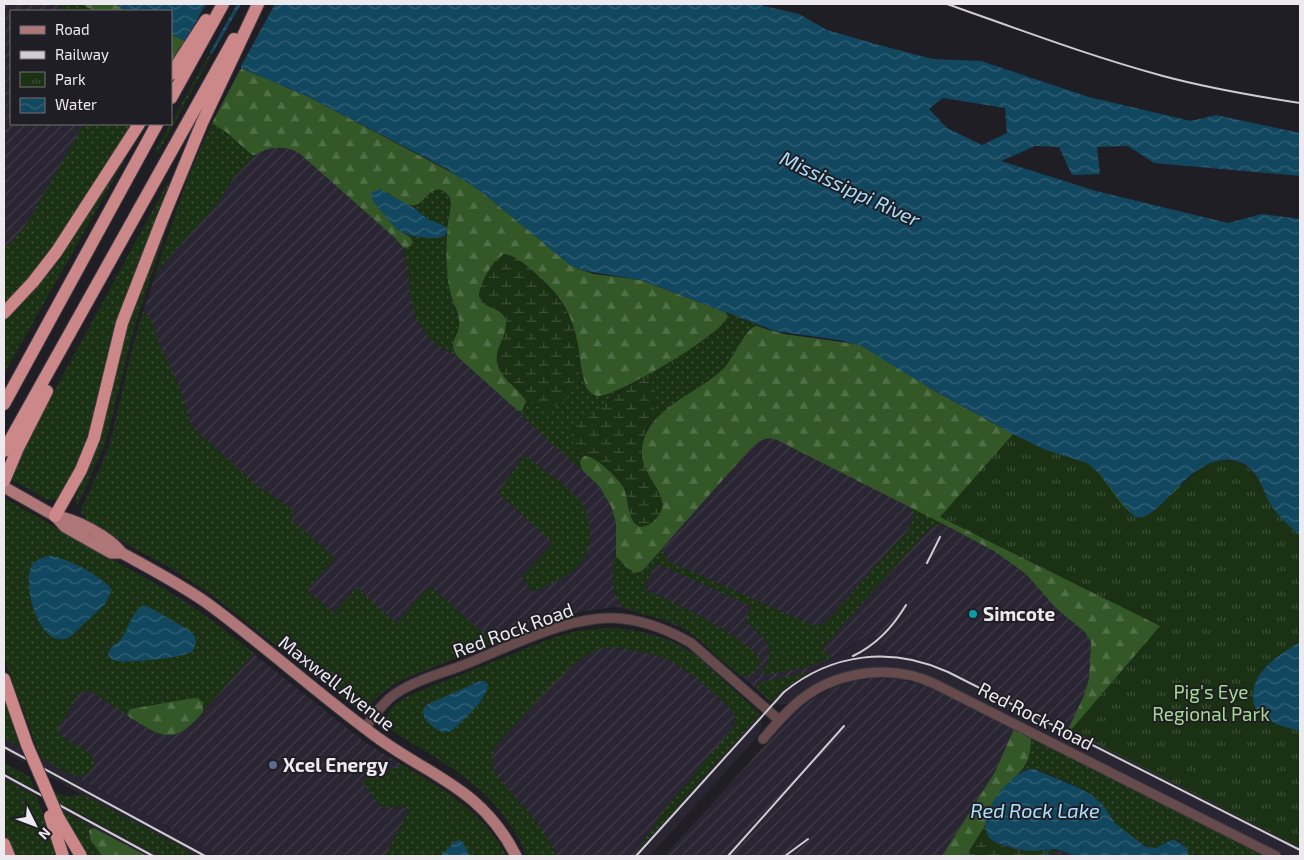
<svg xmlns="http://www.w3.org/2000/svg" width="1304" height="860" viewBox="0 0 1304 860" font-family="'Exo 2',sans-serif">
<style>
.built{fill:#292532}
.industrial{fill:url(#industrial-furrows)}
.grass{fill:url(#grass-dots)}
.forest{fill:url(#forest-firs)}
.wetland{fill:url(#wetland-marsh)}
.park{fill:url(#park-tufts)}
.water{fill:url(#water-waves);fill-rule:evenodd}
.pier{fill:#201e25}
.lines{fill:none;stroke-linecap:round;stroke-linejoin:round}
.stream{stroke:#11475f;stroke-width:2}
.minor-casing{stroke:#3d3b41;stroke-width:11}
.major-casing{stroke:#3d3b41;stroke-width:13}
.highway-casing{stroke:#3d3b41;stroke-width:14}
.minor{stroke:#674b4c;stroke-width:9}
.major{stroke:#af7677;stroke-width:11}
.highway{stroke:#cc8788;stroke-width:12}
.rail{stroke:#ceccd1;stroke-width:2}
.highway-bridge-casing{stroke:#3d3b41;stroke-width:14;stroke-linecap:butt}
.highway-bridge{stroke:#cc8788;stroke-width:12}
.culture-dot{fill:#0f9aa8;stroke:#201e25;stroke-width:2}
.service-dot{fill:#5c6f8a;stroke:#201e25;stroke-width:2}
.labels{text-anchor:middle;stroke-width:4;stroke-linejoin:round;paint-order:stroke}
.poi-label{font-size:19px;font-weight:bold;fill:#eceaef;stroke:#201e25;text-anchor:start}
.street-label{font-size:19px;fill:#eceaef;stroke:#201e25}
.park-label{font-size:19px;fill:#a3da90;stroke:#201e25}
.water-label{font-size:20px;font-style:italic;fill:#aae0fe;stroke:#201e25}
</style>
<defs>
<pattern id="industrial-furrows" width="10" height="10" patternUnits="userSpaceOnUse" patternTransform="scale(1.25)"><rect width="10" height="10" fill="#292532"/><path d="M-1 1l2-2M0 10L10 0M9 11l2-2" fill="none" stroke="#3e3a46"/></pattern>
<pattern id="grass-dots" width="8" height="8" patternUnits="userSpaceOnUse" patternTransform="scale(1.25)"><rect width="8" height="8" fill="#1b3113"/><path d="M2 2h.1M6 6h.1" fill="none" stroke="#3c4f36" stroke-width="1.8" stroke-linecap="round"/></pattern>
<pattern id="forest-firs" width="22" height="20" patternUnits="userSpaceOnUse" patternTransform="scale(1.25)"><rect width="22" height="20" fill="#335727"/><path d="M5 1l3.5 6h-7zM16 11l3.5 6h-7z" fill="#516f47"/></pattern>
<pattern id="wetland-marsh" width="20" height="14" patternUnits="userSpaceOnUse" patternTransform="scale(1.25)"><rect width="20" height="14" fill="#1b3113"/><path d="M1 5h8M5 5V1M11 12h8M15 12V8" fill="none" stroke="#3c4f36"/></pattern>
<pattern id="park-tufts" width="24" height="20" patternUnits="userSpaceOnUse" patternTransform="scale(1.25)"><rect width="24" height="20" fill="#1b3113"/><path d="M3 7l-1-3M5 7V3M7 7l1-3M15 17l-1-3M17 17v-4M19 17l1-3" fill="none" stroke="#3c4f36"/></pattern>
<pattern id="water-waves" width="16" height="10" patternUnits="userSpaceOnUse" patternTransform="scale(1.25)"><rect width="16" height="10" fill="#11475f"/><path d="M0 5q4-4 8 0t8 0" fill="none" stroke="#346276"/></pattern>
</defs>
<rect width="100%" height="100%" fill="#201e25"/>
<path class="built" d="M873,632L885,653L917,657L938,664L958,673L1300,847V856H1287L926,674L894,668L853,671L840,674L820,681L786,704L778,705L771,702L783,690L801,677L851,647Z
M760,714L762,725L758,736L650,856H633Z
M4,738L20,747L25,763L4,751Z
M41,758L222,856H198L68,787L47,775Z
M4,772L34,789L37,797L4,779Z
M57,801L86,817L159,856H147L61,810Z"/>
<path class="industrial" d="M4,4H114L128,11H11V124H134L4,289Z
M205,137L298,148L409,247L419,317L625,503L762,426L1160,626L1071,730L938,664L910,655L885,653L873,632L801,677L783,690L771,702L701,640L689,631L657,617L628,609L614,607L585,611L546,622L399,681L384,691L369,705L362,708L355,707L212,595L169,567L84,520L86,516L81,512L109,446L139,324L186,183Z
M142,576L186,602L210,619L366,743L430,781L391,856H222L41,758L33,737Z
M599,628H614L644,632L667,639L680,645L697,656L760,714L633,856H527L519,838L505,816L487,796L464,776Z
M872,678L899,679L930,687L1054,750L1037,769L1033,851L1052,849L1077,856H664L798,709L806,703L832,688L849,682Z"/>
<path class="grass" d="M55,4H82L94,11H67Z
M210,53L212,54L158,153L155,151Z
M212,123L226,132L254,156L257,154L234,177L219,202L164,263L154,279L186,183Z
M84,124H134L39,268L4,304V248L12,242L27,223Z
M130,145L132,147L4,374V320L35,286Z
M168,182L172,184L92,428L81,458L58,499L48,500L10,479L50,399Z
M435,190H441L447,194L451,204L447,254L454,305L460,323L452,348L454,353L460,359C450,352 439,347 431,339C405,314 412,279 403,247H409L413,242L410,237L401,232C413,237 430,239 444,236L447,232L443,225L429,220L417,210L405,203C420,209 423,196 435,190Z
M176,201L134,328L106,441L78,504L75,506L77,492L128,324Z
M143,311L151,318L160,346L180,388L191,426L258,486L290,508L293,512L289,517L335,558L307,590L334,613L357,587L396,623L430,586L477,628L483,631L498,633L495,642L399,681L384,691L367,706L358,708L348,702L212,595L169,567L84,520L86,516L81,513V509L103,462L112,438L129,361Z
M725,312L765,328L758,327C755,328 751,330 748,333C739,341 734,358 724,368C702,390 666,401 648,428L656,404L640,379L617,393L603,406L580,422L573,430L584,454L588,456L583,457L580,462L582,470L585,473L552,444L517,410L522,411L525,407V399L518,390C525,396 533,405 543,408C567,413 579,378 580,360L586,387L703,341L724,324L728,318Z
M524,455C541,469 563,482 578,498C586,507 589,518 590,530C592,569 562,579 532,592L522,577L553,543L498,493Z
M4,498L168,591L210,619L254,653L203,712L204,709L194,698L130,709L127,714L128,716L92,692L83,691L77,696L57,730C64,745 87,745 94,760C94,765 94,768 90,771C78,785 53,764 41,758L4,658Z
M909,506L949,527L939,524L929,529L824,646V650L832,658L804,668L763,675L762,671C780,646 762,638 745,620L751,606L656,563L644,589C684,607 724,626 758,655L761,661C759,670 752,676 742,676C718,661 703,638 676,624C661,617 628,614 619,602C610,589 614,564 615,549C616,565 630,567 642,571L665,546C661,554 665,559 672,563L812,625H819L826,622L908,530C913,521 917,514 909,506Z
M608,628C641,630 669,637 697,656L760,714L636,853L661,814L732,729C741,713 726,705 716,695C687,670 670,655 631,650C622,648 613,646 604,648C577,653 537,701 519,721C511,730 500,739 494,750C491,758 491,765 495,772C517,803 541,820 557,856H527C501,793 451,766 395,733C376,715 396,702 412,694L555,637L577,631Z
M811,671L789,685L771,702L757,688V685L760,683Z
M4,700L20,747L4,738Z
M1031,738L1264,856H1189C1188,848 1180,838 1171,840C1159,842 1157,855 1143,844C1134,837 1123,831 1115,823C1107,814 1103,803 1093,796C1077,784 1055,778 1037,769H1029L1019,773L1029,759Z
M4,763L30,777L34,789L4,772Z
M402,765C444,789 483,812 507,856H385L409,810L400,805L390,809L380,806L362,781Z
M4,779L37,797L57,856H15L4,831Z
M53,791L69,797L82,794L198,856H159L57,801Z
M61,810L96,829H90L89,836L102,856H87Z"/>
<path class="forest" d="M82,4H114L128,11H94Z
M171,34L185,41L171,65Z
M241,68L311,98L462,178L483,193L563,259L578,269L594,274L641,280L725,312L728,316C725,333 616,397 598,396C592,395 589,391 586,387C580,367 579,346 573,326C565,297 541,277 518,260L479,294C481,309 496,305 504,316C513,330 497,344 497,356C498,375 517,387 526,401L522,411H518L460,359C444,342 461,337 459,321C459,312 453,304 451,295C445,272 446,247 448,223C449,214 454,201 447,194C433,180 426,202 415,205C406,207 395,198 388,193L372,199L398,230L410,237L413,242L411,246L404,248L395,238L299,153C289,147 274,146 263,151C258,153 257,155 252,155L226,132L212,123Z
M756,326L784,334L856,344L869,349L933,390L1013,434L1279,516L1300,535V847L1068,729L1083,698L1089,679L1091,642L1085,632L1057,609L1026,574L994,551L949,527L777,440C766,436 760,440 751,448L642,571L635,573L626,567L616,556V523L611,506L599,486L582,470L580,461C582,458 583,456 586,456C596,455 621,481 625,490C629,501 628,514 635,524L662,509C666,490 639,474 642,449C647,407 697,395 724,368C733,359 745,329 756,326Z
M194,698L199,699L203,703V712C174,747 161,737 128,716L127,714L130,709Z
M1014,729L1031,738C1031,776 1010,774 993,802C989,809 988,816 986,823C982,834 972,846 966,856H942L995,772Z
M94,828L96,829L147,856H102L90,839L89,830Z"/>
<path class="wetland" d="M504,254C515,255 528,266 536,274C563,298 577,323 580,360C582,377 567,410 546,408C538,407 532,402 526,397C516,389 499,376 497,362C494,350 507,337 506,322C504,305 481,311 479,294C482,280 492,261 504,254Z
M644,377L651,380C667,412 635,432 643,462C646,476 665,495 662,508C660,517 650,527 640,527C625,520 630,495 621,483C614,475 604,465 595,460C588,455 582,454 576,447C574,443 570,438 571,433C575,421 592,415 600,408C615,397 627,384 644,377Z
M986,824C983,843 1012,850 1027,851C1039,852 1050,848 1062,851L1054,852L1050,856H966Z"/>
<path class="park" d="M1013,434C1025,440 1037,446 1049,450C1062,455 1081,457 1092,466C1107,479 1122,513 1139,517L1155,509L1202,467L1216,461H1232L1240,462L1253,472L1262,484L1275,511L1300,535V847L1071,730L1160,626L940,517Z"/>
<path class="water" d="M114,4H756L799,14L827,30L879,45L933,59L981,61L1089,97L1191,121L1216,115L1300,133V176L1154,163L1128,146L1097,147L1100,174L1072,175L1059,147L1035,146L1001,161L1096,191L1228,223L1262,214L1300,219V535C1291,528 1282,520 1275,511C1263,496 1261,469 1239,462C1190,447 1163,523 1135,517L1122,503L1100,474L1087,463L1046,450L1013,434L933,390L863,347L845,341L775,331L641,280L585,271L571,266L563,259L483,193L447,169L311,98L241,68L171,34V11H128ZM943,98L1005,108L1007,133L982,145L947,128L929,109Z
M379,189L414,208L429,220L443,225L447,229C447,232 447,234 444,236C437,241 404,236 398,230C388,221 380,209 372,199L371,193Z
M49,556C63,555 105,578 112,590L105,604L70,637C39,653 21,582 32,565C35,560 43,557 49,556Z
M143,605L149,607L189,630L195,636L196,642C195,646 194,650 191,652C183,658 127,663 117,661C112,660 110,658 108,654C110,645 116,645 121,639C129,628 131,613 143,605Z
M1300,642V731C1286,727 1268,724 1258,711C1254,707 1253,702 1253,697C1252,671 1281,653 1300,642Z
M480,681H484L488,684C488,698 462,723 451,731C440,735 431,726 424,718L423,709L428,704Z
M1034,769L1077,787L1092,795L1103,805L1115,823L1146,847L1156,848L1171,840H1175L1187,848L1189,856C1163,856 1138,856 1112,856C1101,856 1089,857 1078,856C1069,855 1062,849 1053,849C1046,849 1040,851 1034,851C1022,851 1008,847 997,843C964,829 1010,768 1034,769Z
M459,840L463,842L470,856H441L454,842Z"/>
<path class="pier" d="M206,4H237L210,52V56L184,43Z
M241,4H275L241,66V70L211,56Z"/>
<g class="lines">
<path class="stream" d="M1045,856L1049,849"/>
<g class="minor-casing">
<path id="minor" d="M365,728C374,716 382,703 395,694C414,681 439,674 461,666C504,649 562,619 608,618C636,617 667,629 691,643L779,720
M763,739C775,725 788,709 803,698C840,670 894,664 935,684L1276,856"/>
</g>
<g class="major-casing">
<path id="major" d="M4,487L55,516L65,527L111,553H122
M55,516C76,519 109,536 122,553C151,569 180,584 207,603C264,645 317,693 374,735C430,777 481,787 516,856"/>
</g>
<g class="highway-casing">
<path id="highway" d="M171,74L206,20
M171,98L223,4
M4,313L33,282L57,251L139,124
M4,404L157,124
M4,451L234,39
M4,481L18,448L47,391
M55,516L81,470L94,438L122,323L162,220L202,123L258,4
M4,679L27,745
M4,844L9,856"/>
</g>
<use href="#minor" class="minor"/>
<use href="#major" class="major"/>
<use href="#highway" class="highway"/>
<path class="rail" d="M947,4C1018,29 1089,56 1163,76C1208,88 1254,96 1300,103
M927,563L940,537
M853,656C876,645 893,627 906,605
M4,747L205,856
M4,775L153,856
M636,856L784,692C832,653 891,646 948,672L1300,850
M728,856L844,726
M785,856L808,839"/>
<g class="highway-bridge-casing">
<path id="highway-bridge" d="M27,745L58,817L81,856
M50,816L63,856"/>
</g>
<use href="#highway-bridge" class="highway-bridge"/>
</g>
<circle class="culture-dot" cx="973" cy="614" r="5"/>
<circle class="service-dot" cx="273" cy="765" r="5"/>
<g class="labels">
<g class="poi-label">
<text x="983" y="621">Simcote</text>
<text x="283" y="772">Xcel Energy</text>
</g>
<g class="street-label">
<text transform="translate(513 630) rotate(-20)" y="7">Red Rock Road</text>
<text transform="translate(337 683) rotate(38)" y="7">Maxwell Avenue</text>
<text transform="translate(1036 716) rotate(27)" y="7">Red Rock Road</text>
</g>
<g class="park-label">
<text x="1211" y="699">Pig's Eye<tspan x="1211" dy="22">Regional Park</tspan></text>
</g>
<g class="water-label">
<text transform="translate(850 189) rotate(25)" y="7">Mississippi River</text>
<text x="1035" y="818">Red Rock Lake</text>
</g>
</g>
<rect width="1304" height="860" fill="none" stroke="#eceaef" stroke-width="10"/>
<rect x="10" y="10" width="162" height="115" fill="#201e25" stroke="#727076"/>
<rect x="20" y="26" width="25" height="8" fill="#af7677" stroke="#727076"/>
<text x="55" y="35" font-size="15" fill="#eceaef">Road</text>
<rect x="20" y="51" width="25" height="8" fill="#ceccd1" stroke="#727076"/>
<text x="55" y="60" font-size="15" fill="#eceaef">Railway</text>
<rect x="20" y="72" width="25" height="15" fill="url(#park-tufts)" stroke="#727076"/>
<text x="55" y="85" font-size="15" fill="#eceaef">Park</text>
<rect x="20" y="98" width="25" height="15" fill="url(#water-waves)" stroke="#727076"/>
<text x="55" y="110" font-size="15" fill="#eceaef">Water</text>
<g transform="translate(35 825) rotate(132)" stroke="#201e25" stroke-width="4" paint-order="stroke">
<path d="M0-4L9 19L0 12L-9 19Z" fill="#eceaef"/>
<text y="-8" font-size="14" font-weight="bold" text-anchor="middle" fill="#eceaef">N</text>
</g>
</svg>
